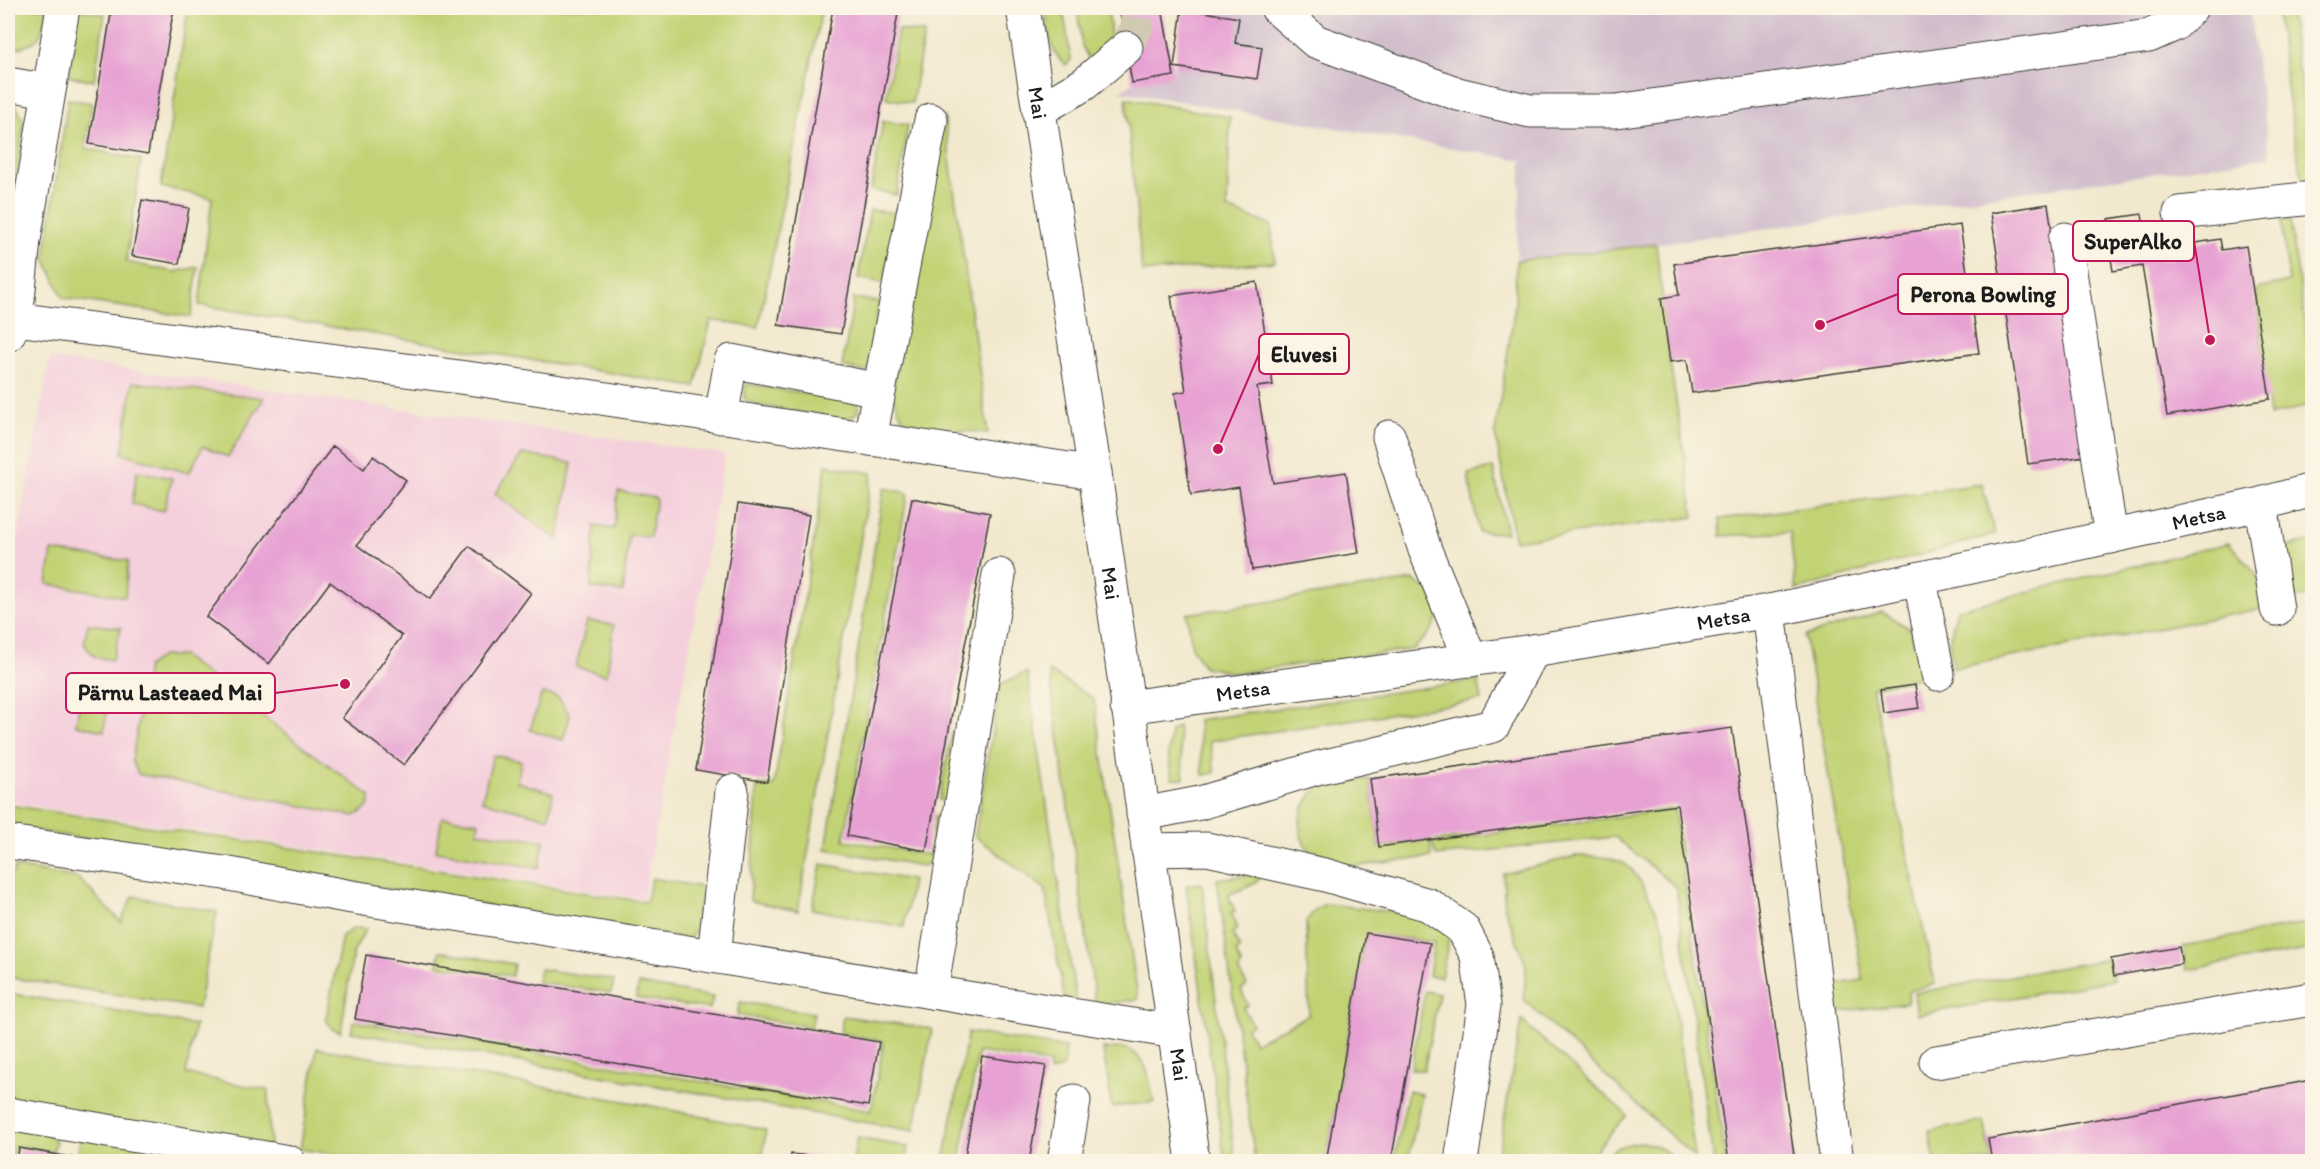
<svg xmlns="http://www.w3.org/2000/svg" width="2320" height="1169" viewBox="0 0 2320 1169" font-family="Itim,sans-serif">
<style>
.built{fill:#f4cfdc}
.industrial{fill:#d0bdcc}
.green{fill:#c2d376;stroke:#6f7849;stroke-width:1.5}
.building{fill:#e7a2d3}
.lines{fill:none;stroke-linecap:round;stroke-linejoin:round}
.minor-tunnel{stroke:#d1c9b2;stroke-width:33;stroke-dasharray:33 16;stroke-linecap:butt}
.minor-casing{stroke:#3c3b37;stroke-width:35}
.minor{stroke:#fff;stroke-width:33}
.labels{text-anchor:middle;stroke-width:5;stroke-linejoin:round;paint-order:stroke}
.street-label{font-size:21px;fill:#1c1c1c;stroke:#fcf5e5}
.leader{fill:none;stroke:#c2185b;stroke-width:2}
.callout-dot{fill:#c2185b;stroke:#fcf5e5;stroke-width:2}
.callout{fill:#fcf5e5;stroke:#c2185b;stroke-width:2}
.callout-label{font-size:22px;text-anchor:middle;font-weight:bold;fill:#1c1c1c}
</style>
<rect width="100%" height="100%" fill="#fcf5e5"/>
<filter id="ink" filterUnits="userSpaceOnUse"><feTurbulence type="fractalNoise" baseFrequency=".0167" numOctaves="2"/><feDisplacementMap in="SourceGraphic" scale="12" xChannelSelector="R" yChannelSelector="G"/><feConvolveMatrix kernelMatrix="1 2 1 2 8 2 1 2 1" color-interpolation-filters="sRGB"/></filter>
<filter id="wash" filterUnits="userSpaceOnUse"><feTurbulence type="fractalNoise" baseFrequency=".008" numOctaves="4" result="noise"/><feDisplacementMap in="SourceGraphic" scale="24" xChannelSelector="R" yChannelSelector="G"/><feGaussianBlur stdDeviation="1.35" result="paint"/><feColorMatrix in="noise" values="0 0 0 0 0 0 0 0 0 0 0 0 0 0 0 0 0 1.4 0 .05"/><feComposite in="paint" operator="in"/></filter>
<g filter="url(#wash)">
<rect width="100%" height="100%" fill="#f1e8cd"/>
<path class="built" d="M50,358L469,419L725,454L643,899L8,802V592Z"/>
<path class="industrial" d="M1182,8H2249L2270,157L1656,244L1516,261L1522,160L1120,91L1132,83L1173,76Z"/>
<path class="green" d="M8,8H47C43,28 45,40 22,47C17,49 14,50 8,49Z
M188,8H822L758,328L711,320L695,387L199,305L212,198L161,187Z
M1045,8H1063L1071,60L1066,65C1048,52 1048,28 1045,8Z
M1077,8H1108C1111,38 1115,41 1090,61L1082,46Z
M2276,8H2289L2312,161V183L2304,186L2294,136Z
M77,10L105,14L94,81L68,76Z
M898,30L924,33L912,103L886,98Z
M1126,98L1230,117L1227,209L1271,225L1275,262L1142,272Z
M8,99L13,100L24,122L15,186L8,203V144L12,123L8,121Z
M68,99L92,103L85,148L141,160L126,262L175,272L198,267L191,317L63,298L45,258Z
M944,116L988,433L929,428L903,420L892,394Z
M883,121L908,125L897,195L871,190Z
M870,210L896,213L884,283L858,278Z
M2281,220H2290L2312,371V405L2269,416L2256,289L2289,282Z
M1656,244L1670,362L1694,517L1515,541L1495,433L1515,305L1516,261Z
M854,298L879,302L868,372L842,367Z
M133,382L264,398L228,457L203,446L189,473L122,453Z
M746,384L858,402V412L846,420L757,405L744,398Z
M522,454L572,463L558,540L495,494Z
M826,465L872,473L798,911L750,901L757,786H774Z
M1493,468L1507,533L1479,532L1468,474Z
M137,471L172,478L164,511L132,504Z
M1982,484L1995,534L1796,590L1790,532L1721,536L1720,519Z
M884,488L908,493L844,840L929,855L935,816L945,817L938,853L934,862L922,866L826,849Z
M618,491L656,498L650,537L629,535L623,592L591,588L595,526L614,529Z
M2312,541V596L2284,600L2274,550Z
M2229,543L2257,575L2266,608L1954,668L1949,642L1957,609Z
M52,551L128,561L125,597L47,584Z
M1414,580L1430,593L1439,615L1431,631L1414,649L1237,673L1204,667L1192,648L1187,614Z
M1882,612L1909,628L1924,677L1872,687L1935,984L1909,991L1907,1003L1830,1013L1824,986L1863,980L1805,636Z
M587,621L614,625L607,675L576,667Z
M88,624L121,628L112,660L95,657L84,644Z
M162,656H182L370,796C371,808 364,811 354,816L138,774L132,761L147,667Z
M1049,671L1094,699L1138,999L1096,1006Z
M1027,672L1077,1007L1064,997L1045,889L975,836L1000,684Z
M1478,680L1482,700L1210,741L1215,773L1203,775L1198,720Z
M542,693L558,697L570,716L563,740L530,730Z
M81,695L108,700L104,731L76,725Z
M1178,726L1184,778L1172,779L1168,754L1171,731Z
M952,732L962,735L949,801L939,800Z
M493,755L521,761L517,782L553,793L549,818L482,801Z
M1370,779L1379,847L1430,840L1431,857L1333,869C1307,854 1291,836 1305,805C1309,797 1314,789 1323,785C1336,779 1356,780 1370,779Z
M8,805L646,902L652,878L702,887L696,931L687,939L8,826Z
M1674,809L1726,1161H1713L1676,887L1615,837L1436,856L1432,842Z
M442,817L479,822L477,832L544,841L539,868L436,851Z
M1576,856C1592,856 1609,856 1623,863C1640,872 1656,911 1664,927L1695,1158L1524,1000L1526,965L1505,909L1503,874Z
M821,864L912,880L904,927L812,909Z
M15,867L78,878L121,922L133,896L217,912L198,1008L8,977V873L13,874Z
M1257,874L1259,879L1254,884L1228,895L1235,911L1231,912L1238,929L1232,933L1240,949L1236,952L1242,966L1238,970L1247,985L1241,990L1248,1005L1243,1008L1252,1024L1247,1028L1254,1043L1309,1015L1306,921L1315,910L1325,904L1420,915L1450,935L1441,977L1429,976L1434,942L1366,934L1326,1161H1255L1217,879Z
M1202,883L1235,1161H1225L1186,885Z
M2312,922V949L2187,970L2183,946Z
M354,928L366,929L353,953L341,1032L332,1029L326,1019L342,936Z
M440,951L514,964L512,976L437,965Z
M2108,959L2113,980L1917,1015L1914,993Z
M540,969L614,980L611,993L537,982Z
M639,984L713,997L710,1009L636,998Z
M1425,991L1439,994L1424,1070H1411Z
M8,993L195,1025L186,1074L268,1090L270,1147L8,1101Z
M740,1002L814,1013L811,1027L737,1015Z
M843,1016L932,1029L914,1131L351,1032L354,1021L871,1111L884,1041L840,1033Z
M1521,1020L1627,1115L1599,1146L1590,1161H1497Z
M968,1032L1066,1048L1063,1068L1049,1072V1063L978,1052L960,1161H944Z
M317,1048L647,1105L766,1130L762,1161L382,1162L300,1149Z
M1124,1048C1149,1057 1149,1078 1154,1102L1112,1107L1103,1049Z
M1408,1091L1422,1094L1408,1161H1394Z
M1984,1121L1992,1161H1935L1929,1131Z
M8,1128L41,1129L56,1141L53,1152L16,1145L12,1159L8,1158Z
M80,1136L147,1147L162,1159L161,1161H118L78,1153Z
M857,1138L908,1147L905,1161H853Z
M1641,1142C1656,1145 1666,1150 1676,1161H1600C1611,1148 1624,1144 1641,1142Z"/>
<g id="blocks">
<path class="building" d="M112,8H174L148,154L89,144Z
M833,8H899L841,334L778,325Z
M1119,8H1162L1174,76L1132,83Z
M1182,8L1239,18L1235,43L1262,47L1257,79L1174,67Z
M142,200L189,208L179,264L132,256Z
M2048,204L2085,456L2028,464L1991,213Z
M2142,214L2145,233L2111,238L2108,219Z
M1960,225L1979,353L1692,393L1687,360L1670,362L1661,298L1679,295L1674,264Z
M2137,235L2139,244L2158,241L2162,260L2185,256L2184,245L2220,239L2222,250L2246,246L2270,399L2167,416L2142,266L2113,271L2108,240Z
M1257,282L1273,385L1257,387L1273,483L1346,472L1359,553L1252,570L1239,487L1191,495L1175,393L1186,391L1171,296Z
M333,446L364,469L373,456L406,480L357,545L430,599L469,546L531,593L404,765L342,718L402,636L330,582L269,664L206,617Z
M912,498L990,513L926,851L847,836Z
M738,504L809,515L767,782L696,770Z
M1915,685L1919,708L1884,713L1881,690Z
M1732,728L1795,1162H1729L1677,805L1379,847L1370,779Z
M1366,933L1430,943L1405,1083L1391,1162H1326Z
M2179,947L2182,964L2114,976L2111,959Z
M366,955L879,1042L868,1106L355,1019Z
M982,1056L1046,1066L1029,1162H964Z
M2312,1080V1162H1992L1988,1139Z
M19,1148L87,1160V1162H17Z
M791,1154L826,1158V1162H790Z"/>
</g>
</g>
<g filter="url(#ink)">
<use href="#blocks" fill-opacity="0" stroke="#3c3b37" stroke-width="1.5"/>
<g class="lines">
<path class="minor-tunnel" d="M1126,48L1136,28L1138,8"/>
<g class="minor-casing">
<g id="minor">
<path id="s1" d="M1023,8L1095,473L1193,1162"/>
<path d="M1277,8L1315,41L1458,94L1530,111H1616L2149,36L2174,25L2191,8"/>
<path d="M8,84L48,91"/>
<path d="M1039,110L1084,84L1126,48"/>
<path d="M2180,213L2312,198"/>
<path d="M2065,239L2111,537"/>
<path d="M8,318L482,380L1095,473"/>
<path d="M8,335L16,319L24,240L63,8"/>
<path d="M721,417L731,361L879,390"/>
<path d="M1389,437L1425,550L1471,660"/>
<path d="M870,439L931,120"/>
<path d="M2261,504L2277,609"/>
<path d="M1920,580L1938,674"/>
<path d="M1769,611L1837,1162"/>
<path id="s2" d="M1127,707L1533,651L1769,611L2261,504L2312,490"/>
<path d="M1143,814L1200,803L1317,768L1493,726L1533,651"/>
<path d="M8,842L224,873L346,896L1175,1032"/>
<path d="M1148,850L1207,849L1325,875L1429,905L1463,929L1477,956L1484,1005L1461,1162"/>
<path d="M714,956L732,791"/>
<path d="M931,992L999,575"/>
<path d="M1936,1062L2312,999"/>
<path d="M8,1114L289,1162"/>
<path d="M1064,1162L1074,1101"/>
</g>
</g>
<use href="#minor" class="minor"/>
</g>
</g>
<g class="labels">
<g class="street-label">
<text dy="7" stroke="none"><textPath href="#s1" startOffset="96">Mai</textPath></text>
<text dy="7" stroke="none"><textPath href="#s2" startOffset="1089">Metsa</textPath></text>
<text dy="7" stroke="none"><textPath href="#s1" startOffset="582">Mai</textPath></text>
<text dy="7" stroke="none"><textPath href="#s2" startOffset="603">Metsa</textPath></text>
<text dy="7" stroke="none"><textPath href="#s2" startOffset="117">Metsa</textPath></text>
<text dy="7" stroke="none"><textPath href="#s1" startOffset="1068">Mai</textPath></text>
</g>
</g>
<path class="leader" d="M2210 340L2194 241M1820 325L1898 294M1218 449L1259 354M345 684L275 693"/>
<g class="callout-dot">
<circle cx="2210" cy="340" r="6"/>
<circle cx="1820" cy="325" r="6"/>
<circle cx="1218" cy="449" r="6"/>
<circle cx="345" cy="684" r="6"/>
</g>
<g class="callout">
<rect x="2073" y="221" width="121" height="40" rx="6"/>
<rect x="1898" y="274" width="170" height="40" rx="6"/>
<rect x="1259" y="334" width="90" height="40" rx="6"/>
<rect x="66" y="673" width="209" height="40" rx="6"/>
</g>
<g class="callout-label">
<text x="2133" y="249">SuperAlko</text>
<text x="1983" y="302">Perona Bowling</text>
<text x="1304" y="362">Eluvesi</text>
<text x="170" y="700">Pärnu Lasteaed Mai</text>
</g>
<rect width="2320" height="1169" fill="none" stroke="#fcf5e5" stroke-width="30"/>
</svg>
